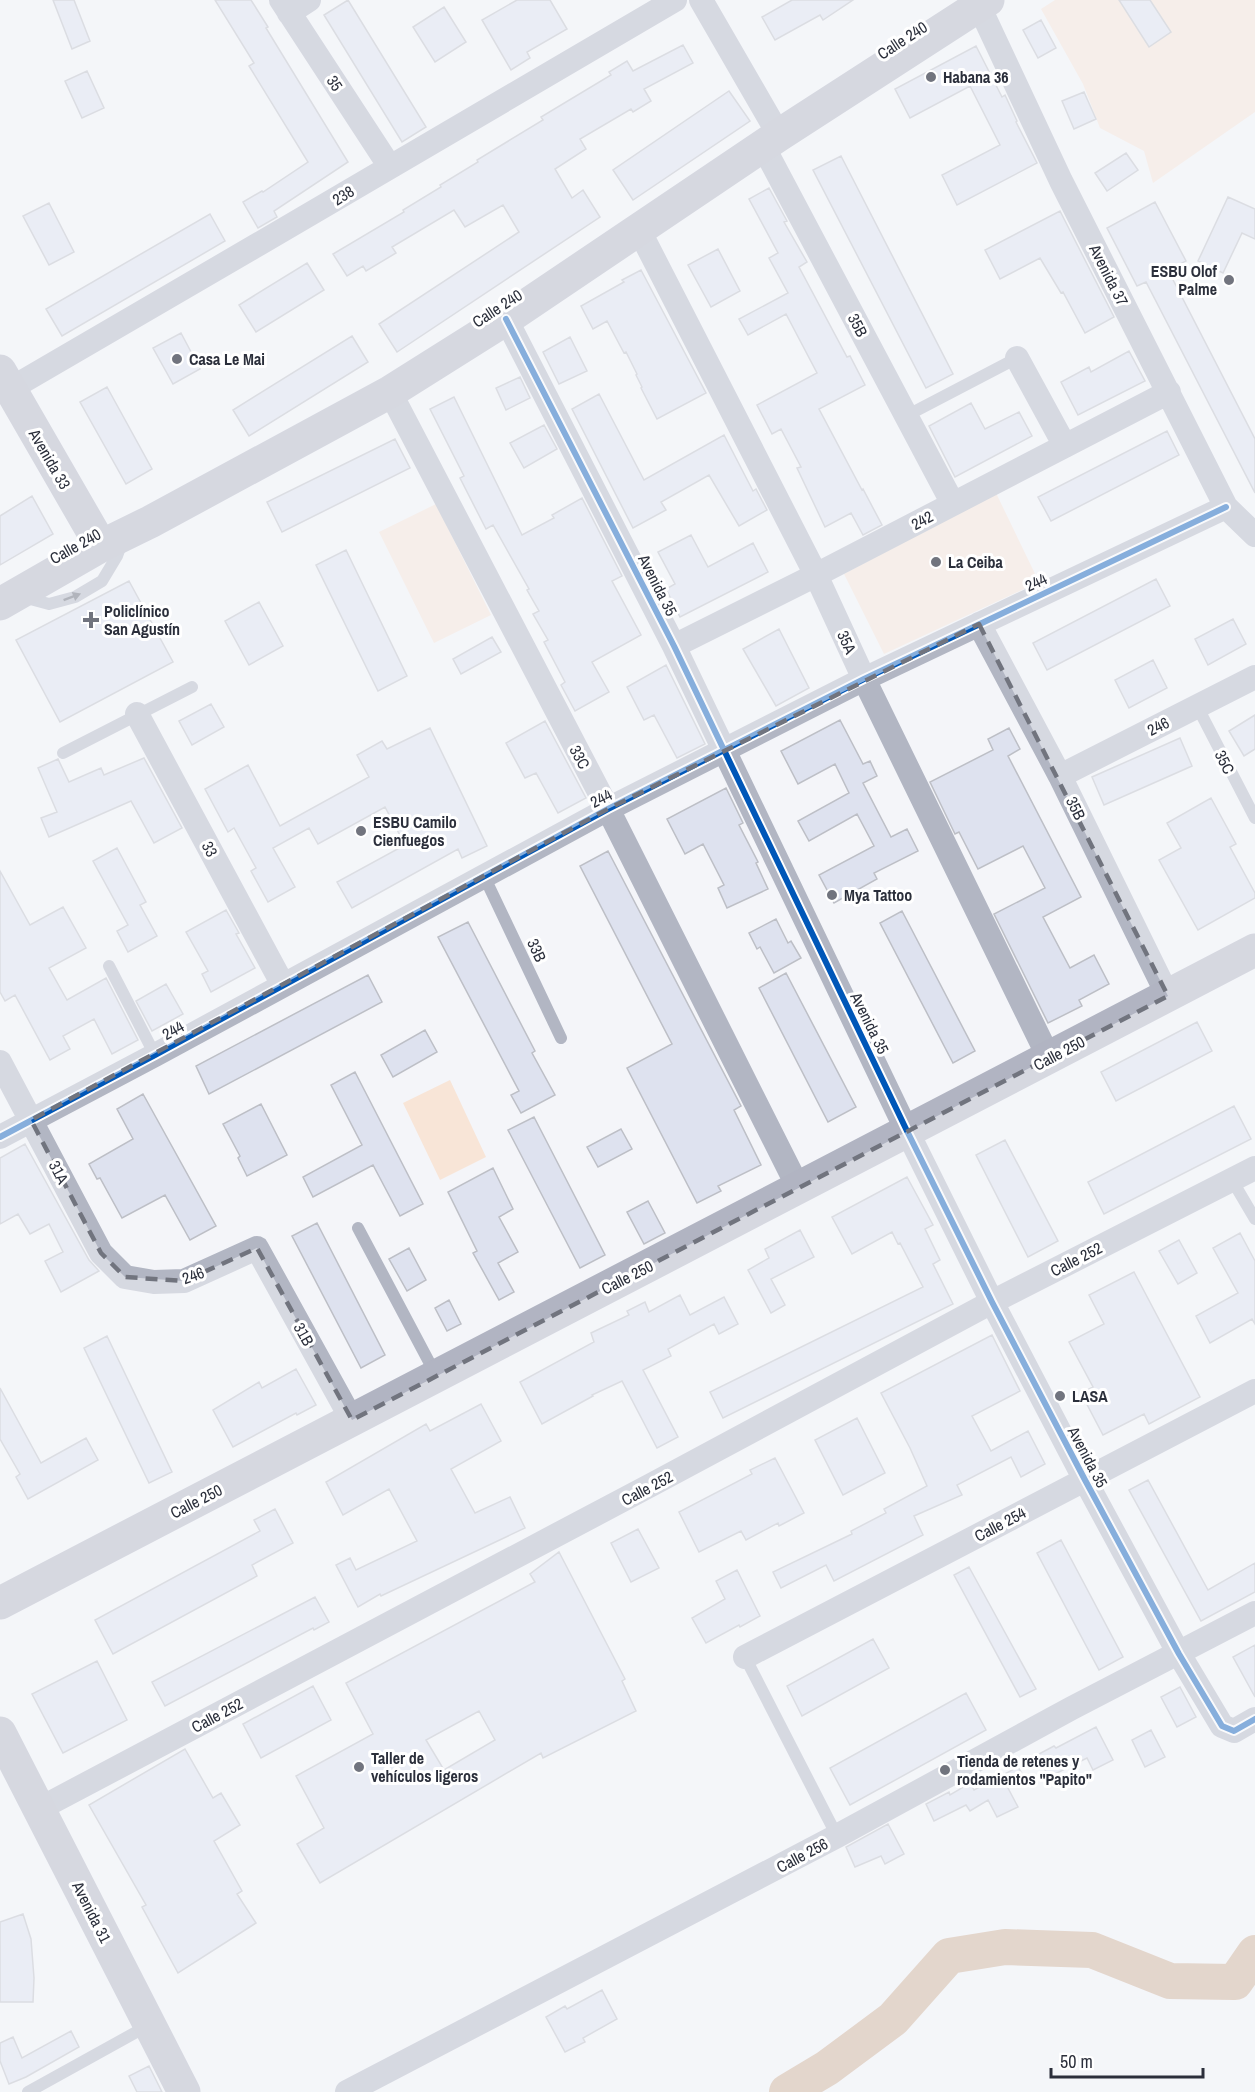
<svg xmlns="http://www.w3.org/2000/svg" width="1255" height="2092" viewBox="0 0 1255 2092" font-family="'Archivo Narrow',sans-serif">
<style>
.green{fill:#f8e5d7}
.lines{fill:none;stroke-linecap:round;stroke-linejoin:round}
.river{stroke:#cfaf94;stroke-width:36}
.building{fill:#dee2ef;stroke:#bdbfc6;stroke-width:1.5;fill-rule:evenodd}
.lane{stroke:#b2b6c3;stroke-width:12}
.street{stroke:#b2b6c3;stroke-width:24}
.secondary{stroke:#b1b4c2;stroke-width:33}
.cycleway-casing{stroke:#fff;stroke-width:10}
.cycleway{stroke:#0057b8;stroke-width:6}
.oneway{fill:#616571}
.marked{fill:none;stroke:#71747e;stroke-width:4.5;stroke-dasharray:12 8;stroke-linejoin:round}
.poi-dot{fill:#71747e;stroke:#fff;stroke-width:2}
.labels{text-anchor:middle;stroke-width:6;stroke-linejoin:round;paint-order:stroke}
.street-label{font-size:16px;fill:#2b2f3b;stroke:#fff}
.poi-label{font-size:16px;font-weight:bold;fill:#2b2f3b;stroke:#fff;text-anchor:start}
</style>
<rect width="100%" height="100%" fill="#f4f5f9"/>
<path class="green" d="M1055,0H1255V112L1153,183L1144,151L1100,128L1083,84L1041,9Z
M996,493L1039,582L884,654L844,574Z
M436,504L491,615L434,643L379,532Z
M450,1080L486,1157L440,1180L403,1103Z"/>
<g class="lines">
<path class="river" d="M787,2092L827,2068L893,2019L949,1956L1005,1947L1092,1950L1170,1981L1235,1982L1255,1953"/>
</g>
<path class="building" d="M53,0H74L90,41L72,49Z
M215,0H251L268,27L266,28L348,162L274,211L277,217L258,228L243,202L262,191L263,192L308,162L249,66L254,63Z
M348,0L426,127L402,142L324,15Z
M517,0H550L567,29L527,52L530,58L511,70L482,20Z
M792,0H853L823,20L820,15L775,40L762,17Z
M1119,0H1150L1171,32L1149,47Z
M444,7L466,42L435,62L413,27Z
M1041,20L1056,48L1038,58L1023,30Z
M683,45L693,63L644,89L651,101L633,112L631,109L580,139L586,149L555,169L572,198L583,190L600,217L397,352L379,324L519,232L503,205L465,227L454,210L392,247L396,253L366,271L363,266L347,276L333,254L404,212L403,210L441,187L440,185L478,162L477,160L543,120L541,117L611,75L609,72L627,61L633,71Z
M976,46L1002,97L1005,95L1017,121L1016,122L1037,163L957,205L942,175L1000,145L970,86L910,118L895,89Z
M87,71L104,108L82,118L65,81Z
M729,91L750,121L633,200L613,170Z
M1084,92L1096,119L1074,129L1062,101Z
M1126,153L1138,170L1107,191L1095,173Z
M841,156L953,374L926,388L813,170Z
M769,188L787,221L784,222L807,262L799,267L847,357L850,356L865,385L819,409L862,490L863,489L882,525L863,535L851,513L825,527L797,468L801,467L781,429L772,434L757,405L817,373L786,314L748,335L739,319L788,293L769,258L778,253L749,199Z
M1228,197L1255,209V239L1242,233L1223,273L1198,261Z
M1155,202L1186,261L1168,270L1255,439V493L1146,282L1137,286L1107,228Z
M49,203L74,252L49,265L23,216Z
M1060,211L1114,317L1085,333L1063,292L1061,293L1040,258L1000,279L985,250Z
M210,214L225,241L62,336L46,309Z
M718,249L740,291L711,307L688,265Z
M307,263L324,290L256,332L239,305Z
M641,270L706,393L657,419L641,388L642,387L636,375L637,374L626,352L624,353L607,321L593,329L581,306L624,282L622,280Z
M181,333L200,369L173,384L153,348Z
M352,336L368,362L249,436L233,410Z
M570,337L587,371L559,384L543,352Z
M1129,351L1145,381L1078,415L1061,382L1089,367L1091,372Z
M520,377L530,398L506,410L496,388Z
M107,387L152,469L126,484L80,402Z
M599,394L644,480L724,435L753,491L756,489L767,510L739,526L709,475L661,502L666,510L633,528L572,409Z
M454,397L522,535L554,518L552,515L582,498L622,576L612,581L641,635L592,662L609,692L575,711L561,685L565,682L544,642L548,640L533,614L539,611L527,590L529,589L493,525L486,529L460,478L464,476L430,409Z
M971,403L985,429L1019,412L1032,436L955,477L929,426Z
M544,425L557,449L524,468L510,443Z
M1167,431L1179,455L1051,521L1038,497Z
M395,439L410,468L282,532L267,502Z
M32,496L53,534L0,565V516Z
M691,535L708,567L753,543L768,572L680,617L666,589L675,584L658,552Z
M346,550L407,676L378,691L316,565Z
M1156,579L1170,606L1047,670L1033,643Z
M129,581L173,662L60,722L16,640Z
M259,602L283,646L249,665L225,621Z
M1233,619L1246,644L1208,665L1195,639Z
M779,629L809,688L776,706L743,649Z
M492,637L501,652L461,674L453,659Z
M1153,660L1167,688L1129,708L1115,680Z
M666,665L705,744L677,758L654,715L644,720L627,687Z
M211,704L224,727L192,745L179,721Z
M1255,715V749L1244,756L1229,731Z
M840,720L863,764L870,761L877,776L863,783L891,837L907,829L918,851L874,873L877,879L834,903L819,875L874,846L857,814L809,841L798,821L849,793L835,764L798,784L781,751Z
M545,721L586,798L558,813L536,773L525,778L506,743Z
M430,728L487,846L462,858L458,849L352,908L337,882L405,845L385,807L318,844L309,828L273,848L295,887L268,902L251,871L256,868L234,828L228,832L205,789L248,765L280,826L369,777L357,755L382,741L387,749Z
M1009,728L1020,749L1008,756L1081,897L1043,917L1070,968L1094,955L1109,984L1079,1000L1082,1006L1048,1023L994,914L1045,888L1023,846L978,869L959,832L955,834L930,782L993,750L988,739Z
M1180,738L1192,766L1104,805L1092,777Z
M144,758L182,828L154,843L131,801L49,837L41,818L57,812L38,768L58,759L69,782L101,768L104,775Z
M726,788L743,823L739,825L758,862L756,863L768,889L727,908L718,888L724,885L703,844L685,854L667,819Z
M1211,798L1236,844L1230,847L1255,893V898L1198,930L1159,860L1181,848L1167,823Z
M117,848L146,902L140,905L157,936L128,952L117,931L128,925L93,861Z
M608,851L741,1106L734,1110L761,1165L718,1186L721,1191L697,1203L627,1068L672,1044L580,866Z
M0,871L30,925L63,907L86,948L49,968L67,1000L106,978L138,1040L112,1054L94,1019L63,1036L70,1049L50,1060L15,995L5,1001L0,992Z
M226,910L239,933L236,934L255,968L211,992L202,974L208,971L186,932Z
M902,911L975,1051L953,1063L880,923Z
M776,919L788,943L791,941L801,958L774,973L760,947L757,949L749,933Z
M468,922L535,1051L532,1053L555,1095L521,1113L511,1095L519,1091L438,937Z
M786,973L856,1107L828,1122L759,988Z
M368,975L382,1002L209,1094L196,1066Z
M166,984L183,1014L152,1031L136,1001Z
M1197,1022L1212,1051L1116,1101L1101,1072Z
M425,1030L437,1052L393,1077L381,1055Z
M355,1072L423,1204L400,1216L373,1165L313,1197L303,1177L362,1145L331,1085Z
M143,1094L216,1226L190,1240L165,1195L122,1218L100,1178L97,1179L89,1164L133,1139L117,1109Z
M261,1104L287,1155L247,1176L238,1158L240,1156L223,1124Z
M1234,1106L1251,1139L1104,1214L1088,1182Z
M534,1117L605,1255L580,1268L508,1130Z
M621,1129L632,1149L598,1167L587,1147Z
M1005,1140L1058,1241L1028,1257L976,1155Z
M25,1144L89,1260L99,1271L61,1292L45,1261L63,1252L49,1224L30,1234L18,1214L0,1224V1158Z
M493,1168L513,1209L499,1217L518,1252L498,1263L514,1292L499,1300L473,1253L477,1251L448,1192Z
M907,1177L933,1225L925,1229L940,1260L933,1264L953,1304L723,1418L710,1392L923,1287L900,1243L898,1244L892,1232L852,1254L832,1217Z
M648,1201L665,1233L644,1244L627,1212Z
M317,1223L385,1355L361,1368L292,1236Z
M800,1230L814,1257L771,1279L785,1305L771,1313L748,1270L769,1258L765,1249Z
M1240,1233L1255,1261V1324L1252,1319L1210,1343L1196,1316L1238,1293L1213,1248Z
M1179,1240L1197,1273L1178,1284L1159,1251Z
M409,1248L426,1280L407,1291L389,1259Z
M1134,1272L1200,1397L1149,1424L1144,1414L1103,1435L1081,1393L1093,1387L1069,1342L1104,1324L1089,1295Z
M680,1295L690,1315L724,1297L738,1324L719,1334L714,1324L668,1349L671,1356L643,1370L678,1437L657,1448L622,1381L592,1395L593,1396L542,1424L520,1382L594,1342L591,1333L629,1315L627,1311L645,1302L649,1312Z
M449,1300L461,1324L447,1331L435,1308Z
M992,1335L1020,1391L972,1416L991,1451L1028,1431L1045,1464L1021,1477L1011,1457L957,1485L962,1495L914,1516L923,1535L834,1581L826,1565L781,1588L773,1572L852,1534L851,1531L886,1513L884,1509L927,1486L910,1448L881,1393Z
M107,1336L172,1472L149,1483L84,1348Z
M296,1369L316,1405L297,1415L296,1413L233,1447L213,1410L259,1382L262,1388Z
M0,1388L41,1463L86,1438L98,1460L28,1499L16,1477L20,1474L0,1439Z
M481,1404L501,1441L451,1469L475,1513L510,1497L525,1528L381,1596L380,1594L358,1607L336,1565L350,1558L356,1570L417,1541L389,1489L343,1515L326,1482L426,1424L430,1431Z
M857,1418L885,1473L843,1495L815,1440Z
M775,1458L804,1513L779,1526L778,1523L746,1540L741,1531L699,1552L679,1512L752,1474L750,1470Z
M1148,1480L1208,1590L1255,1563V1592L1201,1621L1129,1490Z
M275,1509L293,1543L252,1565L257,1576L113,1654L95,1620L260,1531L254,1520Z
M638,1529L659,1568L631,1582L611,1543Z
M1061,1540L1123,1657L1099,1670L1037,1553Z
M559,1552L625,1679L622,1681L636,1711L543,1758L541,1753L320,1883L297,1844L324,1828L296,1776L373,1734L346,1683L535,1582L530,1574ZM479,1711L495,1740L444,1770L426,1740Z
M969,1567L1036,1689L1020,1697L954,1575Z
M737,1570L760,1616L740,1627L739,1625L706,1643L692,1618L725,1599L716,1581Z
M315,1597L329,1622L314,1630L313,1628L165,1706L152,1682Z
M873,1639L889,1668L802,1716L787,1686Z
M1255,1645V1697L1233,1657Z
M97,1661L127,1720L63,1753L32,1694Z
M313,1686L331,1720L261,1758L243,1724Z
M1180,1687L1196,1717L1177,1727L1161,1697Z
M966,1693L986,1730L850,1805L830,1768Z
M1096,1727L1113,1760L1093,1770L1087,1758L1049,1777L1037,1755L1054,1746L1056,1748Z
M1151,1730L1165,1757L1145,1767L1132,1740Z
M185,1749L213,1798L221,1793L240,1825L214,1841L242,1891L237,1894L256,1923L178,1973L142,1907L146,1905L89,1805Z
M1018,1767L1024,1777L1008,1788L1018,1807L997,1817L988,1800L970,1811L966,1805L934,1821L926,1804L949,1792L950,1795L970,1783L974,1790Z
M888,1824L904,1854L885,1864L881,1856L855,1867L846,1847Z
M23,1914L31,1939L34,1978L33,2002H0V1922Z
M602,1990L617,2019L583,2038L585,2042L565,2052L546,2017L565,2006L567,2009Z
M71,2031L79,2047L26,2077L9,2084L0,2061V2043L13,2037L22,2058Z
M149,2066L162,2092H137L129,2076Z"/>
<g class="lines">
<path class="lane" d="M906,416L1017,358
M23,597L49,604L75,597L102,581L117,556L122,542
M1197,706L1255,818
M63,753L192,687
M484,876L561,1038
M109,966L155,1055
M1232,1180L1255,1219
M358,1228L436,1375
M745,1657L837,1836
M28,2092L149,2025"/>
<path class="street" d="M281,0L390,167
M701,0L779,135
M979,6L1061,181L1226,507L1255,535
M289,13L309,0
M763,146L953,504
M639,230L816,575L864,679L1049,1058
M506,319L674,646L907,1131L992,1302L1085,1480L1179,1654L1222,1726L1234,1731L1255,1719
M1017,358L1065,446
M10,389C232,260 454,130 675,0
M390,392L608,809L798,1187
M979,624L1060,776L1168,996
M674,646L816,575L1169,392
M137,714L283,985
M1060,776L1255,677
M0,1062L101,1253L125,1277L154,1282L184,1281L257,1248L352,1420
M0,1137L155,1055L608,809L864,679L1226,507
M745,1657L1255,1391
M39,1809L651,1485L992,1302L1255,1168
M347,2092L837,1836L1072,1708L1255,1613"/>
<path class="secondary" d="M0,371L101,546
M0,604L101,546L150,522L390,392L506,319L779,135L988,0
M0,1603L1255,950
M0,1733L184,2092"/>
<g class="cycleway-casing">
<path id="cycleway" d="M506,319L674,646L907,1131L992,1302L1085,1480L1179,1654L1222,1726L1234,1731L1255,1719
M0,1137L155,1055L608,809L864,679L1226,507"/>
</g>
<use href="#cycleway" class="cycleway"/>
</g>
<defs><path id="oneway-solid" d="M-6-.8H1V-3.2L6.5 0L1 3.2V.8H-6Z" transform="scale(1.5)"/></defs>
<use class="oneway" href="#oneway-solid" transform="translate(72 597) rotate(-21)"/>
<path d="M0 0H1255V2092H0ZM979,624L1168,996L352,1420L257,1248L184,1281L125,1277L101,1253L31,1120L608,809Z" fill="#f4f5f9" fill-opacity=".55" fill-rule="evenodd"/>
<path class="marked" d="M979,624L1168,996L352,1420L257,1248L184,1281L125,1277L101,1253L31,1120L608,809Z"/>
<g class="poi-dot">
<circle cx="931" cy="77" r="6"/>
<circle cx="1229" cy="280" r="6"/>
<circle cx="177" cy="359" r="6"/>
<circle cx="936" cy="562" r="6"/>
<path d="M88 611h6v6h6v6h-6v6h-6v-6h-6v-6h6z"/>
<circle cx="361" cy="831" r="6"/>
<circle cx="832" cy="895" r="6"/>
<circle cx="1060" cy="1396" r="6"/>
<circle cx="359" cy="1767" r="6"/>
<circle cx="945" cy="1770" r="6"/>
</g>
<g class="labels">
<g class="street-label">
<text transform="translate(902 40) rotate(-33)" y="6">Calle 240</text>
<text transform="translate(335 83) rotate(57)" y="6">35</text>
<text transform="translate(343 195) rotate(-32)" y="6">238</text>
<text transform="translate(1109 275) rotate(63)" y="6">Avenida 37</text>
<text transform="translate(497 308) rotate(-33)" y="6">Calle 240</text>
<text transform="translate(858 325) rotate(62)" y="6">35B</text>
<text transform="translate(50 459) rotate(60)" y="6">Avenida 33</text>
<text transform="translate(922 520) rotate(-28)" y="6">242</text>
<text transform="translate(75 546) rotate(-29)" y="6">Calle 240</text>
<text transform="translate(1036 582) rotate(-25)" y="6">244</text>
<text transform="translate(658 585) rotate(63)" y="6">Avenida 35</text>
<text transform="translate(847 642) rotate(65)" y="6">35A</text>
<text transform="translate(1158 726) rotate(-27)" y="6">246</text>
<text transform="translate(580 757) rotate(62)" y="6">33C</text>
<text transform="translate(1225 762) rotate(63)" y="6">35C</text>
<text transform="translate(601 798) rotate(-27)" y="6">244</text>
<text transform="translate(1076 808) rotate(64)" y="6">35B</text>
<text transform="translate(210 849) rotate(62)" y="6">33</text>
<text transform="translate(537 950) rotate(65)" y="6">33B</text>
<text transform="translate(870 1023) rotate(64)" y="6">Avenida 35</text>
<text transform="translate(173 1030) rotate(-29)" y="6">244</text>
<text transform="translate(1059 1053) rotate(-28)" y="6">Calle 250</text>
<text transform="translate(59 1172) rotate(62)" y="6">31A</text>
<text transform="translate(1076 1259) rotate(-27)" y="6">Calle 252</text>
<text transform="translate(193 1275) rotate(-20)" y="6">246</text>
<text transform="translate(627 1277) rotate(-27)" y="6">Calle 250</text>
<text transform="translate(304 1334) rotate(61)" y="6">31B</text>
<text transform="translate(1088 1457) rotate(62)" y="6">Avenida 35</text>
<text transform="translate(647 1488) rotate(-28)" y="6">Calle 252</text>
<text transform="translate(196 1501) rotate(-27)" y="6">Calle 250</text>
<text transform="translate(1000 1524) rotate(-28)" y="6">Calle 254</text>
<text transform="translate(217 1715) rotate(-28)" y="6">Calle 252</text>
<text transform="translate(802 1855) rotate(-28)" y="6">Calle 256</text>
<text transform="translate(92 1912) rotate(63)" y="6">Avenida 31</text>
</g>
<g class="poi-label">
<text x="943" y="83">Habana 36</text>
<text x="1217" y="277" text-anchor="end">ESBU Olof<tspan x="1217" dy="18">Palme</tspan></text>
<text x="189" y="365">Casa Le Mai</text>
<text x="948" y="568">La Ceiba</text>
<text x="104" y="617">Policlínico<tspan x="104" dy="18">San Agustín</tspan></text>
<text x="373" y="828">ESBU Camilo<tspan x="373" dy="18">Cienfuegos</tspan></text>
<text x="844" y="901">Mya Tattoo</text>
<text x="1072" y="1402">LASA</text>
<text x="371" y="1764">Taller de<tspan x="371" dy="18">vehículos ligeros</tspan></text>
<text x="957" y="1767">Tienda de retenes y<tspan x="957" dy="18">rodamientos "Papito"</tspan></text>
</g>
</g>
<path d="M1051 2068v9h152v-9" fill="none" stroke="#2b2f3b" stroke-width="3"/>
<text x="1060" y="2068" font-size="18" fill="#2b2f3b" stroke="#ffffff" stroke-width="4.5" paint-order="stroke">50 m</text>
</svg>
